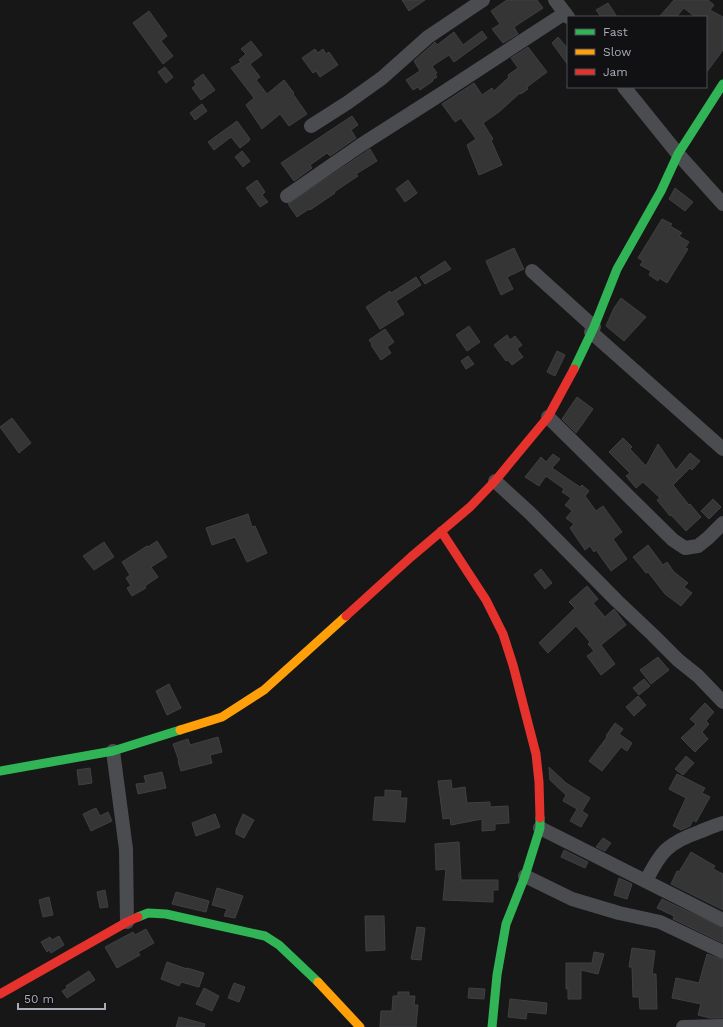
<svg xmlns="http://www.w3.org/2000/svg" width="723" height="1027" viewBox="0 0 723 1027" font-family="'Work Sans',sans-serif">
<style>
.building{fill:#353536;stroke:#3f4043}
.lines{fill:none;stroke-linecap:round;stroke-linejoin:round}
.street{stroke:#4b4c50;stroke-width:14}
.fast{stroke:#30b455;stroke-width:9}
.slow{stroke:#ff9f0a;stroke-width:9}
.jam{stroke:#e5322d;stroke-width:9}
</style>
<rect width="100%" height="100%" fill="#171717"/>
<path class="building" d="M402,0H425L409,11Z
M507,0H537L543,8L514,27L518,34L503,43L492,29L500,24L491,11Z
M674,0H708L714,5L710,10L723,17V50L706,73V17H695L684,8L676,17H659Z
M608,3L617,17H601L596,10Z
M149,11L167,36L161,41L173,56L163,64L133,23Z
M482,31L487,38L454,62L449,55L432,66L437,73L435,74L437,77L432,80L433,81L420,90L418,87L413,90L406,80L420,71L414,61L433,44L435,42L437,45L454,32L463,45Z
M558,37L568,49V65L552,43Z
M251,41L262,55L250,64L260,77L256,80L267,94L284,80L294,93L293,94L307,114L289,126L280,114L262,129L246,105L254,98L231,68L241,62L239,60L246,54L241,49Z
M528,47L547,72L527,87L528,89L521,94L520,93L499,112L483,123L493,139L491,140L502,165L479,175L467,145L476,139L461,118L455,122L442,104L474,83L482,95L492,88L494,91L509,77L508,75L518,68L511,58Z
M315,49L318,53L323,49L326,54L329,52L338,65L320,77L316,71L313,73L302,58Z
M165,67L173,77L166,83L158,72Z
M203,74L215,90L201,100L192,88L196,85L194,81Z
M202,104L207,111L195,120L190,113Z
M352,116L358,125L351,130L356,138L330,156L327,153L310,165L312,168L294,181L281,163Z
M237,121L250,139L249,141L240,148L231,137L214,150L208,142Z
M370,149L377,161L356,174L358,176L334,192L335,193L310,210L309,209L297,217L288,204Z
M242,151L250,161L243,167L235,157Z
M257,180L265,192L262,195L268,202L260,207L246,188Z
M408,180L417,193L405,202L396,189Z
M675,188L693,202L685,211L669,199Z
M662,219L672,224L670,226L682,233L679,236L689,242L685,248L688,249L667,283L659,278L658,281L649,275L651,271L640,265L643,261L638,258Z
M514,248L524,269L507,277L513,289L501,295L486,261Z
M445,261L451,269L425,284L420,277Z
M416,277L421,285L396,301L404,314L380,329L366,307L390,291L391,293Z
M621,298L646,317L624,341L606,326L614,308Z
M469,326L480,342L467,351L456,335Z
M385,329L394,342L387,347L391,353L381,360L371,345L372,344L369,340Z
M507,335L510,340L515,336L522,345L517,349L523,357L512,365L508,360L506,361L494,345Z
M557,351L565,355L555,376L547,372Z
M468,356L474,364L466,369L461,361Z
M577,397L593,409L576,433L562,419Z
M12,418L31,443L19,453L0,427Z
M623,438L632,447L630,449L646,466L658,444L676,470L690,453L700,461L692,470L690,468L673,485L689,505L690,504L701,517L686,531L671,515L670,516L657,500L660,498L643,482L636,488L626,476L630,473L609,452Z
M553,454L560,459L552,468L580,487L582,485L589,491L585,496L596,511L603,506L622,532L613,539L627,559L611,571L596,550L594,552L590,546L585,550L570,528L574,524L566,518L572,511L565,505L571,498L562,492L564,489L546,476L539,486L525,477L541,457L546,462Z
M713,499L721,507L709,519L701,511Z
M248,514L252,527L255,526L267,553L247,562L235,537L212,545L206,528Z
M157,541L167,557L151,567L158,577L145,586L146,588L132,596L127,588L131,586L126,578L130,575L122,562L147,546L148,547Z
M104,542L114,557L94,570L83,556Z
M648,545L663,565L667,562L674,572L688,583L684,587L692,593L681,606L665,594L648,572L646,573L633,557Z
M541,569L552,583L545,589L534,575Z
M587,586L598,599L593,603L605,617L614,609L626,625L601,645L615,664L601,675L587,656L594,651L588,644L590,642L576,626L548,653L539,643L575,608L569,602Z
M658,657L669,670L651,684L640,670Z
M644,679L650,686L639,695L633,688Z
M169,684L181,708L167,715L156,691Z
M638,696L646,705L634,716L626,707Z
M705,703L714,712L706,721L709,724L702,732L708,739L695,752L681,738L696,724L690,719Z
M615,723L623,729L619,734L632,743L627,751L621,747L602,771L589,761L607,737L606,736Z
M218,737L222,752L210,755L212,763L181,771L178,761H179L173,744L188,739L190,745Z
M686,756L694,763L683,775L675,769Z
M549,767L566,783L590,798L582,811L588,815L581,827L570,821L577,809L563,801L566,795L550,780Z
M90,768L92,783L79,785L77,770Z
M162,772L166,788L138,794L136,784L146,783L144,776Z
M677,774L705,788L702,793L710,797L696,822L693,820L690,826L681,830L673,826L686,798L669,789Z
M451,780L452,789L465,787L467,803L490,802V807L508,806L509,823L495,824V830L482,831V819L451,825L450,818L443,819L438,781Z
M385,790L401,791L400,798H407L405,822L373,820L375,797H385Z
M96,808L100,816L108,812L112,821L91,831L83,814Z
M215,814L220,827L196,836L192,823Z
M243,814L254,820L244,838L236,834V830Z
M603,838L611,843L605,851L596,847Z
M459,842L461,880H498V890H493V902L443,900L446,869L436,870L435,844Z
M564,850L588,862L585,868L561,857Z
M691,852L715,866L713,869L723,874V910L671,884L677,871L679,872Z
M619,878L632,884L627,899L614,895Z
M217,888L243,896L235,918L224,916L227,909L212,905Z
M105,890L108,907L100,908L97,892Z
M176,892L209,901L206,912L172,904Z
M49,897L53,915L43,917L39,900Z
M662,899L723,928V943L673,919L674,916L657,908Z
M365,916H384L385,950L366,951Z
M417,927L425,928L421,960L411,959Z
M146,929L154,943L138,952L140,955L117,968L105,947L133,932L135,935Z
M59,936L64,945L51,953L49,950L47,952L41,942L50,937L52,940Z
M632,948L655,951L652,974H656L657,1009H640L639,997H633L632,967H629Z
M594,952L604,954L598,974L581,970V999H568V989H566V963H592Z
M707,954L723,960V1018H710L698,1015L701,1004L672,998L676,978L699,983Z
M167,962L187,969V968L204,973L199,987L181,982L179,986L161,979Z
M89,971L95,980L67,998L62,991L67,988L66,986Z
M234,983L245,987L239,1002L228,998Z
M204,988L219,996L212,1011L196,1004Z
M469,988L485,989L484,999L468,998Z
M398,992H409V996H415L414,1005H418L416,1027H380L381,1011H392L393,996H398Z
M510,999L547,1003L546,1014L527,1012L526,1019L508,1017Z
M179,1017L205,1024L204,1027H176Z"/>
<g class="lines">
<path class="street" d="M555,0L568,17
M624,87L678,154L723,204
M311,126L347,103L382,78L428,37L483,0
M287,196L361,145L441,94L565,13
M532,271L594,327
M591,332L723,449
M548,417L673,540L685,548L698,546L708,538L723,523
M495,481L531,514L617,601L653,635L678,660L698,676L723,702
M113,751L126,849L127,922
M540,828L723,920
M525,876L572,899L619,913L660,922L723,952
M646,881C661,851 668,843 699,832C707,829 715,825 723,823
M683,1027L723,1026"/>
<path class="fast" d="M574,369L594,327L617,269L661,191L678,154L723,84
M0,771L113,751L180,730
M138,917L148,913L166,914L265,936L279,945L318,982
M492,1027L497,975L506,924L525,876L540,828V818"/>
<path class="slow" d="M180,730L222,717L264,690L346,616
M318,982L360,1027"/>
<path class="jam" d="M441,531L486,600L503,634L513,665L536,754L539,782L540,818
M346,616L411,557L470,507L495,481L548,417L574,369
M0,994L127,922L138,917"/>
</g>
<rect x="567" y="16" width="140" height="72" fill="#111113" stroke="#4d4f55"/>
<rect x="575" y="29" width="20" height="6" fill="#30b455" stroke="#4d4f55"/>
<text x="603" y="36" font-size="12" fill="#a8adb8">Fast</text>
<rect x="575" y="49" width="20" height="6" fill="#ff9f0a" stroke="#4d4f55"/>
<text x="603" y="56" font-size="12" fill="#a8adb8">Slow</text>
<rect x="575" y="69" width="20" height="6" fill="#e5322d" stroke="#4d4f55"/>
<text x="603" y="76" font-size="12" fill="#a8adb8">Jam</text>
<path d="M18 1003v6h87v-6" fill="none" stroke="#a8adb8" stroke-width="2"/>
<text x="24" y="1003" font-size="12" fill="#a8adb8" stroke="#111113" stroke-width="3" paint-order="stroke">50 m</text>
</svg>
